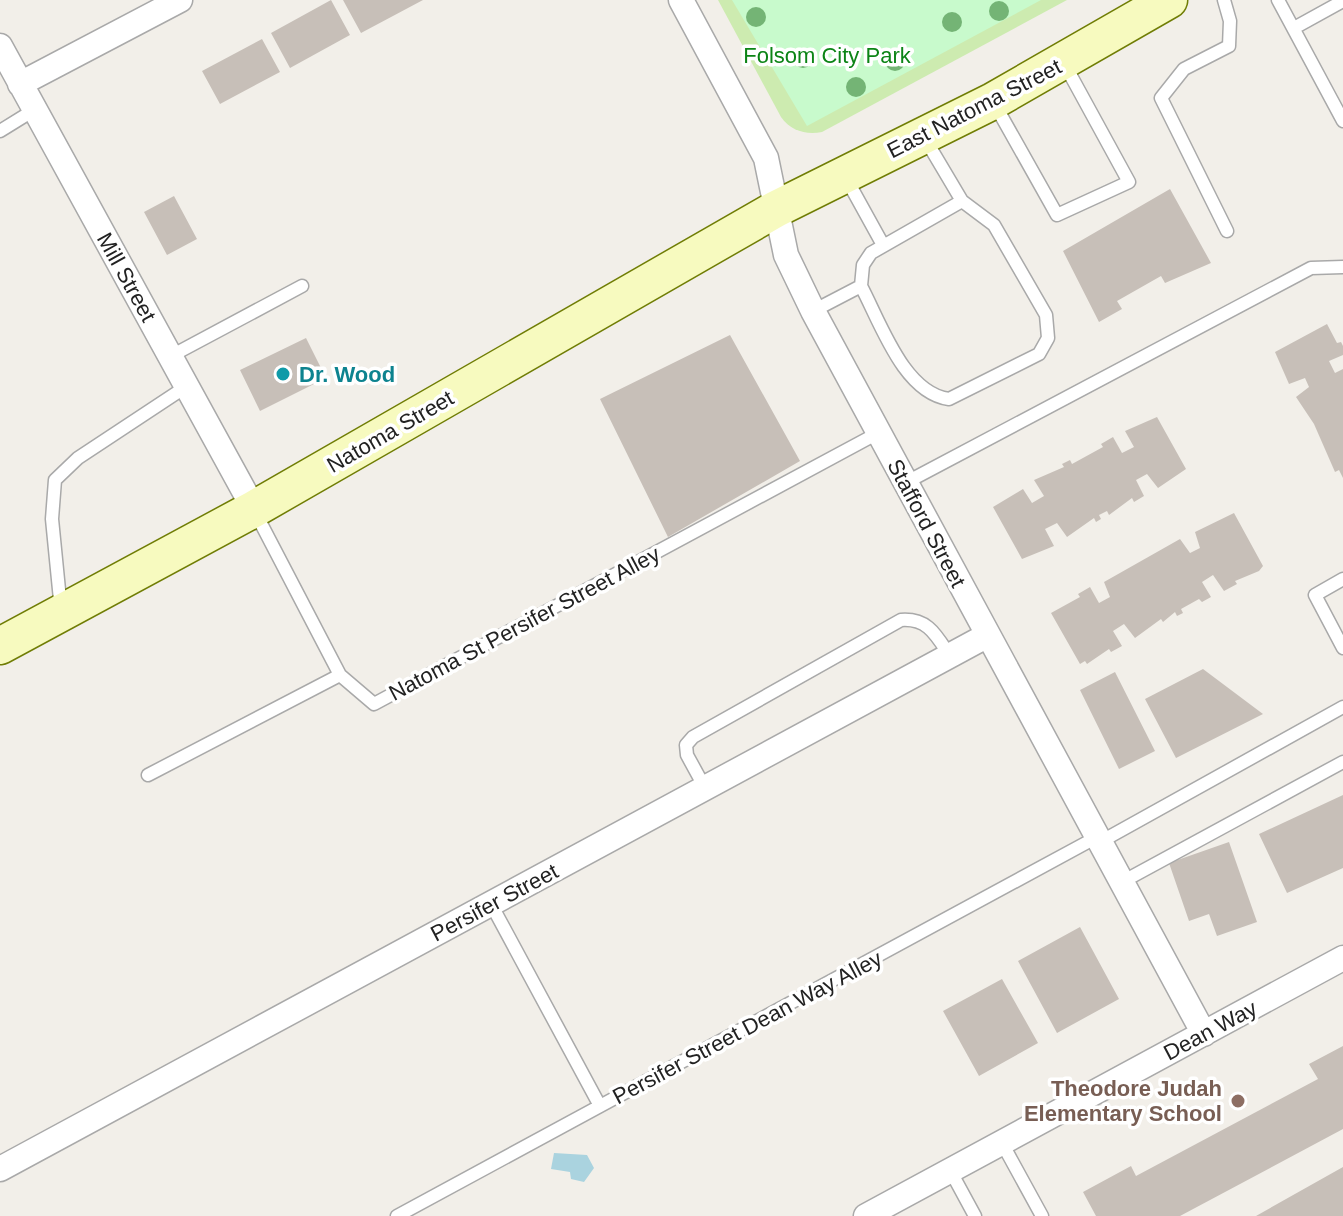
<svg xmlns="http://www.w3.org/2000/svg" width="1343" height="1216" viewBox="0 0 1343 1216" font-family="Helvetica,sans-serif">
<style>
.grass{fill:#cdebb0}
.park{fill:#c8facc}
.water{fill:#aad3df}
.building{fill:#c7bfb8}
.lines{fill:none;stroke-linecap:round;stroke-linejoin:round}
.lane-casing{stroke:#a9a9a9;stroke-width:15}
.street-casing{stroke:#a9a9a9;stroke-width:27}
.secondary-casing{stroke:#707d05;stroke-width:39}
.lane{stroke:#fff;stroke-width:12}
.street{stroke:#fff;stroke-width:24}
.secondary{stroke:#f7fabf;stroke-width:36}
.tree{fill:#74b475}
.culture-dot{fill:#0f9aa8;stroke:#fff;stroke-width:3}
.education-dot{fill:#8d6e63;stroke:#fff;stroke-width:3}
.labels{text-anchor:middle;stroke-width:7;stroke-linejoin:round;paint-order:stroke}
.park-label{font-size:22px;fill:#0c8416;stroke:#fff}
.street-label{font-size:22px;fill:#222;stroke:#fff}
.culture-label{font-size:22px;font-weight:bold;fill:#0d838f;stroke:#fff;text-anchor:start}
.education-label{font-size:22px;font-weight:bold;fill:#785e54;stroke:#fff;text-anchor:end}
</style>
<rect width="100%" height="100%" fill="#f2efe9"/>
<path class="grass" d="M718,0H1067L822,132C806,135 791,131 781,117Z"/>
<path class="park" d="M732,0H1041L807,126Z"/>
<path class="water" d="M554,1153L587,1155L594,1168L584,1182L571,1179L570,1172L551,1169Z"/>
<path class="building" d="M331,0L350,35L290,68L271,33Z
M343,0H423L361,33Z
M262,39L280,72L220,104L202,71Z
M1170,189L1211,263L1165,283L1161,276L1117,301L1122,309L1099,322L1063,251Z
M174,196L197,239L167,255L144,212Z
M1327,324L1337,343L1341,342L1343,346V355L1329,361L1335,373L1343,369V478L1339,470L1335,472L1314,424L1296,397L1309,387L1305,378L1289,384L1275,352Z
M730,335L800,461L668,537L600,399Z
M306,338L326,378L260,411L240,370Z
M1157,417L1186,469L1158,488L1147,474L1136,480L1144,496L1134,502L1132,498L1109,515L1107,511L1099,515L1101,519L1096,522L1094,518L1067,537L1057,523L1045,529L1054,546L1022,559L993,507L1023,489L1032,503L1044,496L1034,480L1064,467L1062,464L1070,460L1072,464L1103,447L1101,444L1113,437L1122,453L1134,447L1125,431Z
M1234,513L1263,566L1259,571L1235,581L1237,584L1224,591L1213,575L1202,582L1211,597L1202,602L1199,599L1181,609L1183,613L1177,616L1175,612L1163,622L1161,619L1135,638L1124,624L1113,631L1122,646L1111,652L1109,649L1087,664L1085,661L1080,664L1051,613L1080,597L1078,594L1090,587L1099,603L1110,597L1104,582L1180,539L1190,553L1200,548L1195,532Z
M1203,669L1263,714L1176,758L1145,699Z
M1115,672L1155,751L1119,769L1080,690Z
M1343,795V868L1287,893L1259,834Z
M1229,842L1257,922L1217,936L1209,914L1189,921L1169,863Z
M1080,927L1119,999L1057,1033L1018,961Z
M1002,979L1038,1043L979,1076L943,1011Z
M1343,1046V1129L1180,1216H1096L1083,1192L1131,1166L1136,1176L1318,1079L1309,1064Z
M1343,1167V1216H1256Z"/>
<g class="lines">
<g class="lane-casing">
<path id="lane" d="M1224,0L1230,21L1229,46L1184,69L1161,98L1227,231
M1278,0L1343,121
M1294,28L1343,1
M994,103L1057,215L1129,182L1065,65
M0,131L34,110
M846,178L883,245
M861,286L863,265L871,253L962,201
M813,311L861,286C881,324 904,393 949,399L1039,354L1048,338L1046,315L994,225L962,201L924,137
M171,356L302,286
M905,483L1311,268L1343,267
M255,512L340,675L374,704L878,433
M1343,579L1315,595L1343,648
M61,610L52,519L55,480L78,458L187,386
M148,775L340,675
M705,788L687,755L686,745L693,737L901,620C928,618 936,635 950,656
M1100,842L1343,707
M1122,882L1343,762
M491,904L600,1106
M1002,1143L1042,1216
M950,1170L975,1216
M397,1216L1097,837"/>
</g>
<g class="street-casing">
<path id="street" d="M681,0L766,158L786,255L813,311L1204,1034
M0,46L254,509
M20,84L180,0
M0,1169L988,635
M866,1216L1343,958"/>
</g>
<g class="secondary-casing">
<path id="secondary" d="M0,646L254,509L776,209L993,101L1169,0"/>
</g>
<use href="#lane" class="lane"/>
<use href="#street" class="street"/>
<use href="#secondary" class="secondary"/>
</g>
<g class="tree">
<circle cx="999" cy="11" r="10"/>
<circle cx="756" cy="17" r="10"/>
<circle cx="952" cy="22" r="10"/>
<circle cx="803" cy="58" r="10"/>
<circle cx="895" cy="61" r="10"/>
<circle cx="856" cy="87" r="10"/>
</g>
<circle class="culture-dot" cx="283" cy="374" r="8"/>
<circle class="education-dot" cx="1238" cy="1101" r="8"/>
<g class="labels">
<g class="park-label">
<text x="827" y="63">Folsom City Park</text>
</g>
<g class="street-label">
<text transform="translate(974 108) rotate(-27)" y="8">East Natoma Street</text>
<text transform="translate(127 277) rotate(61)" y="8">Mill Street</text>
<text transform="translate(390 431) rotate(-30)" y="8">Natoma Street</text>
<text transform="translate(927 523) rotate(62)" y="8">Stafford Street</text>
<text transform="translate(524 623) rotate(-28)" y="8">Natoma St Persifer Street Alley</text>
<text transform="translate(494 902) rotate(-28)" y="8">Persifer Street</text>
<text transform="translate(747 1027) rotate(-28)" y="8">Persifer Street Dean Way Alley</text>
<text transform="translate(1210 1030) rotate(-28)" y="8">Dean Way</text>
</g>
<g class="culture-label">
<text x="299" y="382">Dr. Wood</text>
</g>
<g class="education-label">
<text x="1222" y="1096">Theodore Judah<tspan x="1222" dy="25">Elementary School</tspan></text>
</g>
</g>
</svg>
